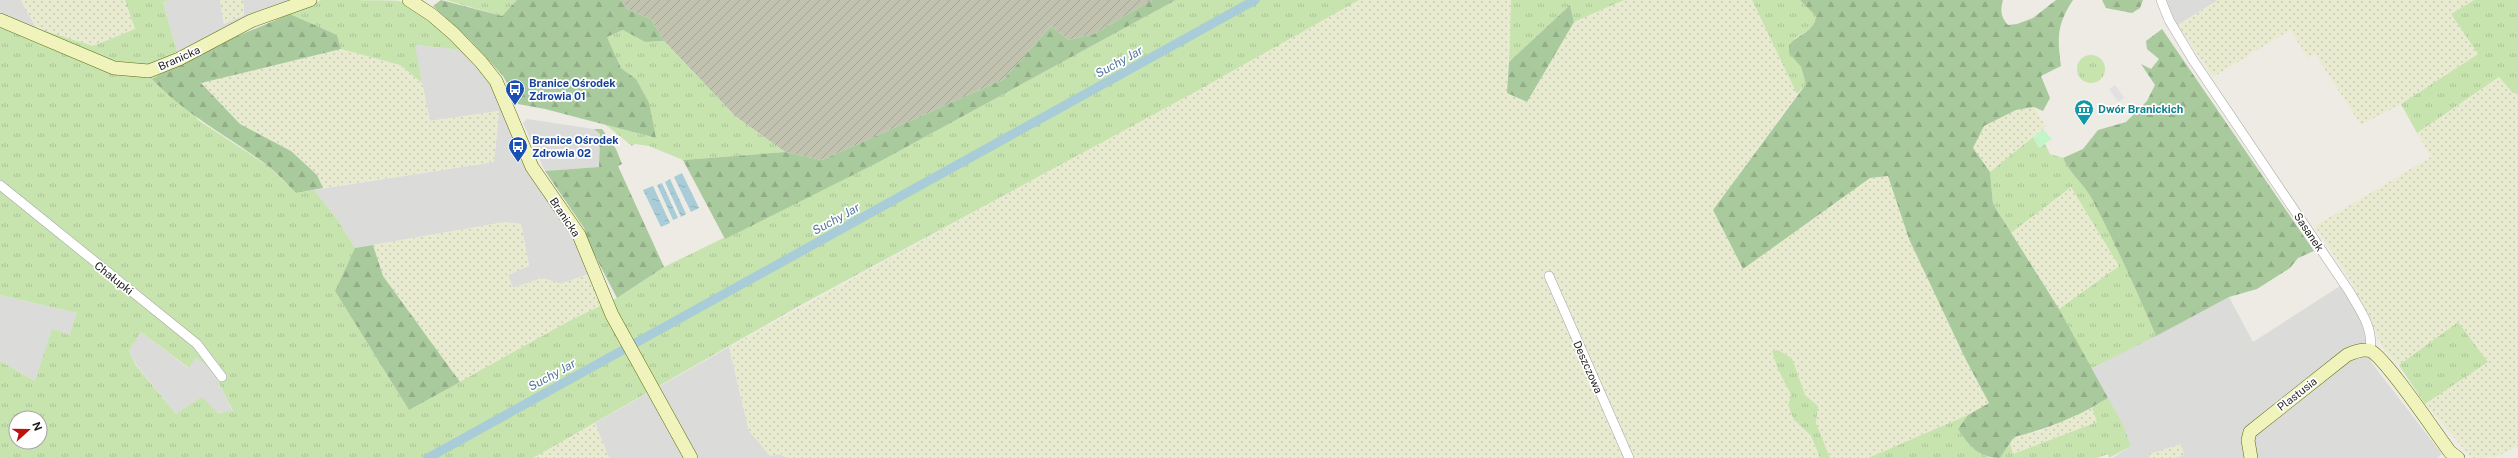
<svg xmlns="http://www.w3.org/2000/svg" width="2518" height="458" viewBox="0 0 2518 458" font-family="'Public Sans',sans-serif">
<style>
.residential{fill:#dbdbda}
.construction{fill:url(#construction-furrows)}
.farmland{fill:url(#farmland-dots)}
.grass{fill:url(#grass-tufts);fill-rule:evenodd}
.forest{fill:url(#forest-firs)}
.park{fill:#c4f5c9}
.parking{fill:#e1e1e1}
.water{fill:url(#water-ripples)}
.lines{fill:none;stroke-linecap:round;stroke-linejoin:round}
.canal{stroke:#a8ccd8;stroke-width:9}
.street-casing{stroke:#a4a4a4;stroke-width:10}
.secondary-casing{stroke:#5f6c0d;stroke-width:14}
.street{stroke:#fff;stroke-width:9}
.secondary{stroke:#f0f4bc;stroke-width:13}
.labels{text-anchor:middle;stroke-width:3.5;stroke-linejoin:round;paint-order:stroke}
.street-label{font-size:11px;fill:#1d1d1d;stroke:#fff}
.transit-label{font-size:11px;font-weight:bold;fill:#164399;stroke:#fff;text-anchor:start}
.culture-label{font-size:11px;font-weight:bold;fill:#0d838f;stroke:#fff;text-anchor:start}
.water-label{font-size:12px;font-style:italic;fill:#4f759e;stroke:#fff}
</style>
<defs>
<pattern id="construction-furrows" width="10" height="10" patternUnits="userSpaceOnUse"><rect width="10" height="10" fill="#c1c2b0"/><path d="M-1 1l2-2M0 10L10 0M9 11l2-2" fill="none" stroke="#a5a697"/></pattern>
<pattern id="farmland-dots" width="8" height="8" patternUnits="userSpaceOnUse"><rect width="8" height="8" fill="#e9ebd1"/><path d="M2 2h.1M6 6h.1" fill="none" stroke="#c7c9b3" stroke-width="1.8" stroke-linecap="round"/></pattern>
<pattern id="grass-tufts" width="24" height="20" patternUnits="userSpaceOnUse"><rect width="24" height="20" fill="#c7e4ae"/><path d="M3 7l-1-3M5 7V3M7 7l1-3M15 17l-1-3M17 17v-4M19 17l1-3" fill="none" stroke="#aac395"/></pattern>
<pattern id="forest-firs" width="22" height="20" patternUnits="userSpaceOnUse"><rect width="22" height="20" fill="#a9ca9c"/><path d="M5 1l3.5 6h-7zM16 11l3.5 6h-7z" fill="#91ad86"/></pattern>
<pattern id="water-ripples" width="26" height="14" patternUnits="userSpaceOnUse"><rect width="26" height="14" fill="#a8ccd8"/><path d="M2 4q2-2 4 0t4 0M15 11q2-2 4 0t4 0" fill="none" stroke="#90afb9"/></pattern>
</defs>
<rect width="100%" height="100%" fill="#eeebe4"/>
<path class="residential" d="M0,0H21L36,28L0,13Z
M171,0H220L224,24L244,15L243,0H293L248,18L177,52L163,2Z
M2167,0H2218L2178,25L2172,16Z
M414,45L462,50L494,84L573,232L591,273L561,284L542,278L513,288L508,275L529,265L521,224L505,222L355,248L337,219L314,190L494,162L499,111L430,121Z
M527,119L594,129L600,134L599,167L545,171L523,123Z
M2340,286L2364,325L2371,362L2442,454L2437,458H2112L2131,446L2090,369L2229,297L2253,342Z
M0,295L77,313L71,335L52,330L35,381L0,361Z
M141,332L188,368L196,356L214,372L233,412L176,414L135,363L129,351Z
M729,347L749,431L786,458H609L595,423Z"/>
<path class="construction" d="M621,0H1152L1094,34L1069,40L1051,26L1004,79L822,160L785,152L735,116L664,41L651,19L627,9Z"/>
<path class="farmland" d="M21,0H125L135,29L93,46L36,28Z
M220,0H243L244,15L224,24Z
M1359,0H1511L1507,93L1526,102L1574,22L1624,0H1752L1797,94L1713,210L1743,269L1870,178L1888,176L1909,239L1966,360L1989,404L1968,415L1868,458H1830L1816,423L1818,406L1805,395L1792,358L1778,350L1772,351L1777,367L1791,395L1794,420L1810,436L1820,458H1626L1566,328L1626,458H786L783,454L770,456L749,431L729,347Z
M2218,0H2474L2451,14L2478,54L2401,104L2361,125L2315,54L2308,58L2290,30L2213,77L2178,25Z
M341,49L400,65L422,83L430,121L499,111L494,162L323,188L317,175L291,151L240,124L201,83Z
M2500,77L2513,93L2518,94V446L2496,457L2472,458L2425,404L2488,362L2458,322L2399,365L2384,350L2349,278L2315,226L2431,157L2417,133Z
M2034,107L2046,127L1990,172L1973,148L1984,126L2016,110Z
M2071,187L2119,266L2059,309L2011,233Z
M505,222L521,224L529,266L508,275L513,288L542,278L561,284L591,273L603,305L460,382L383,276L373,245Z
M2092,408L2098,422L2013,454L2010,443L2014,437L2037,432Z
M595,423L609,458H533Z
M2181,444L2184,455L2174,458H2150L2149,454Z"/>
<path class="grass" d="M125,0H171L163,2L177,52L147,67L112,63L36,28L93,46L135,29Z
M321,0C336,0 388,0 399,1C424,10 444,31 462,50L415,45L422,83L400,65L341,49L337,35L290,14Z
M446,0H517L502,16Z
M1176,0H1359L1195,92L799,306L533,458H0V361L35,381L52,329L70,335L77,313L0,295V187L201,351L214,372L196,357L189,368L141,332L129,351L135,364L176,414L202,397L218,413L233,411L218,381L225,378L201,343L0,181V27L107,70H166L198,120L268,166L296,193L314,190L337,219L355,248L335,291L409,410L571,320L617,298L664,267L879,162ZM16,418H40V442H16Z
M1511,0H1624L1574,22L1570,5L1509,62Z
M1752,0H1800L1816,15C1815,29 1806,32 1795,38L1789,53L1801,67L1806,84L1797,94Z
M2474,0H2518V94L2513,93L2499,77L2417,133L2401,104L2478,54L2451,14Z
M623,30L645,42L664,41L735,116L785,152L683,160L649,146L635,144L632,146L606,125L656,138L636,79L621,68L607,37Z
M2077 69a14 14 0 1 1 28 0a14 14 0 1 1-28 0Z
M2033,137L2039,148L2045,144L2050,154L2063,158C2070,174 2084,184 2092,199C2115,243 2136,289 2156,336L2090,369L2059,309L2119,266L2071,187L2011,233L1993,204L1990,172Z
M2458,322L2488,362L2425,404L2399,365Z
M1778,350L1792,358L1805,395L1818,406L1816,423L1830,458H1820L1811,436L1794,420L1788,405L1791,395L1777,367L1772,351Z
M2108,398L2122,423L2131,446L2109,458L2108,454L2097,458H2000L2010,443L2013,454L2097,422L2092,408Z
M1968,415L1958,429C1967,443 1975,453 1991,458H1868Z"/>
<path class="forest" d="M441,0L502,16L517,0H621L627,9L651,19L664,41L645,42L623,30L607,37L621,68L636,79L649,103L656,138L545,109L518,104L503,76L471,41L433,6Z
M1152,0H1176L879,162L725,239L683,160L785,152L822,160L1004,79L1051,26L1069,40L1094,34Z
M1800,0H2003C2000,11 2001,17 2008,25L2017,24L2033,18L2056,0H2073C2057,24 2057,38 2061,66L2041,76L2050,98L2043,111L2034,107L2016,110L1984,126L1973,148L1990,172L1993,204L2059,309L2108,398C2079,416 2047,429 2014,437L2000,458C1979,458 1969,446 1958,429L1968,415L1989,403L1966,360L1909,239L1888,176L1870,178L1743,269L1713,210L1806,84L1801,67L1789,53V45C1799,33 1814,33 1816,16Z
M2102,0H2143L2140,8L2132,13L2106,8Z
M1570,5L1574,22L1527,102L1507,93L1509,62Z
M290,14L337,35L341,49L201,83L240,124L291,151L317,175L323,188L296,193C287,184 277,173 267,165C228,136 186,115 152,79L221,43Z
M2162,29L2314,251L2298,258L2290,268L2257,289L2229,297L2156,336C2136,289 2115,243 2092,199C2084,184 2070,174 2063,158L2083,149L2098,130L2126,122L2147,101L2155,85L2141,64L2151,69L2159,59L2147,49L2146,41Z
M594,129H602L616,149L622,164L618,166L664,267L617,298L589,244L584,228L545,171L599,167L600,134Z
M373,245L383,276L460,382L409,410L335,291L355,248Z"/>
<path class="park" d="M2043,129L2052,139L2039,148L2033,137Z"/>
<path class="parking" d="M2115,85L2124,98L2118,102L2109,89Z"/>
<path class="water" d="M682,173L699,208L691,212L674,177Z
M670,179L686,214L681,217L665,182Z
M662,183L678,218L673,220L657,185Z
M653,186L670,223L661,227L643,190Z"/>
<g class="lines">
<path class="canal" d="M428,458L1255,0"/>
<g class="street-casing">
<path id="street" d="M2161,0L2169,20L2193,60L2349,291C2360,310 2374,328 2370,351
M0,185L197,344L222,377
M1549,276L1629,458"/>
</g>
<g class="secondary-casing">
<path id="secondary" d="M409,0L432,15L454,34L481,62L496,81L532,167L579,235L612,315L691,458
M0,20L114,68L149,71L179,59L251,21L310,0
M2251,458L2248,440L2250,432L2347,355C2354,352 2364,348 2371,351C2388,361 2435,432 2450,452L2458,458"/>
</g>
<use href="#street" class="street"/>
<use href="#secondary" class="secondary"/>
</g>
<defs>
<g id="bus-pin" transform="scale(1)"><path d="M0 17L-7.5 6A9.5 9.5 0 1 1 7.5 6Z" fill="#1a4fb4" stroke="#fff"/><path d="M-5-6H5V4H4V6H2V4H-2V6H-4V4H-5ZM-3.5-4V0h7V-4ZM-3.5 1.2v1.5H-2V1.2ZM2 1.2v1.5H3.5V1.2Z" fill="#fff"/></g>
<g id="museum-pin" transform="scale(1)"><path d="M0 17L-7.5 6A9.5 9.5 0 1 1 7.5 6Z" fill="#0f9aa8" stroke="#fff"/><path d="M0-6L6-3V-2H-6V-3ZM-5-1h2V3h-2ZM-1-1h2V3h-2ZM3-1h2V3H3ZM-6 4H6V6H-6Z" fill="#fff"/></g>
</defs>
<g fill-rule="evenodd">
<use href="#bus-pin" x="515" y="89"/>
<use href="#museum-pin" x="2084" y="109"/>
<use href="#bus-pin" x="518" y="146"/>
</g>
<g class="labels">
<g class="street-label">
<text transform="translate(179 58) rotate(-24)" y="4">Branicka</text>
<text transform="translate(565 217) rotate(56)" y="4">Branicka</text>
<text transform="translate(2309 232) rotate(56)" y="4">Sasanek</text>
<text transform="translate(114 278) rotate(38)" y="4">Chałupki</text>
<text transform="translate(1588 367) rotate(66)" y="4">Deszczowa</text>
<text transform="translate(2297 394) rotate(-38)" y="4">Plastusia</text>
</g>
<g class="transit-label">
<text x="529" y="87">Branice Ośrodek<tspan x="529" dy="13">Zdrowia 01</tspan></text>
<text x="532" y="144">Branice Ośrodek<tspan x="532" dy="13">Zdrowia 02</tspan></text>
</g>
<g class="culture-label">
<text x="2098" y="113">Dwór Branickich</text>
</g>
<g class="water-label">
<text transform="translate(1119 62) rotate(-29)" y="4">Suchy Jar</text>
<text transform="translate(836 219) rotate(-29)" y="4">Suchy Jar</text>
<text transform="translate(552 375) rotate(-29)" y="4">Suchy Jar</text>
</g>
</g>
<g transform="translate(28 430) rotate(69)"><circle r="19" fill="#ffffff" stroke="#a5a5a5"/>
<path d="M0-3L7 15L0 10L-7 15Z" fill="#bb1310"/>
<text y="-6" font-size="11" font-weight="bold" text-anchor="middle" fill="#1d1d1d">N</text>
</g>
</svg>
